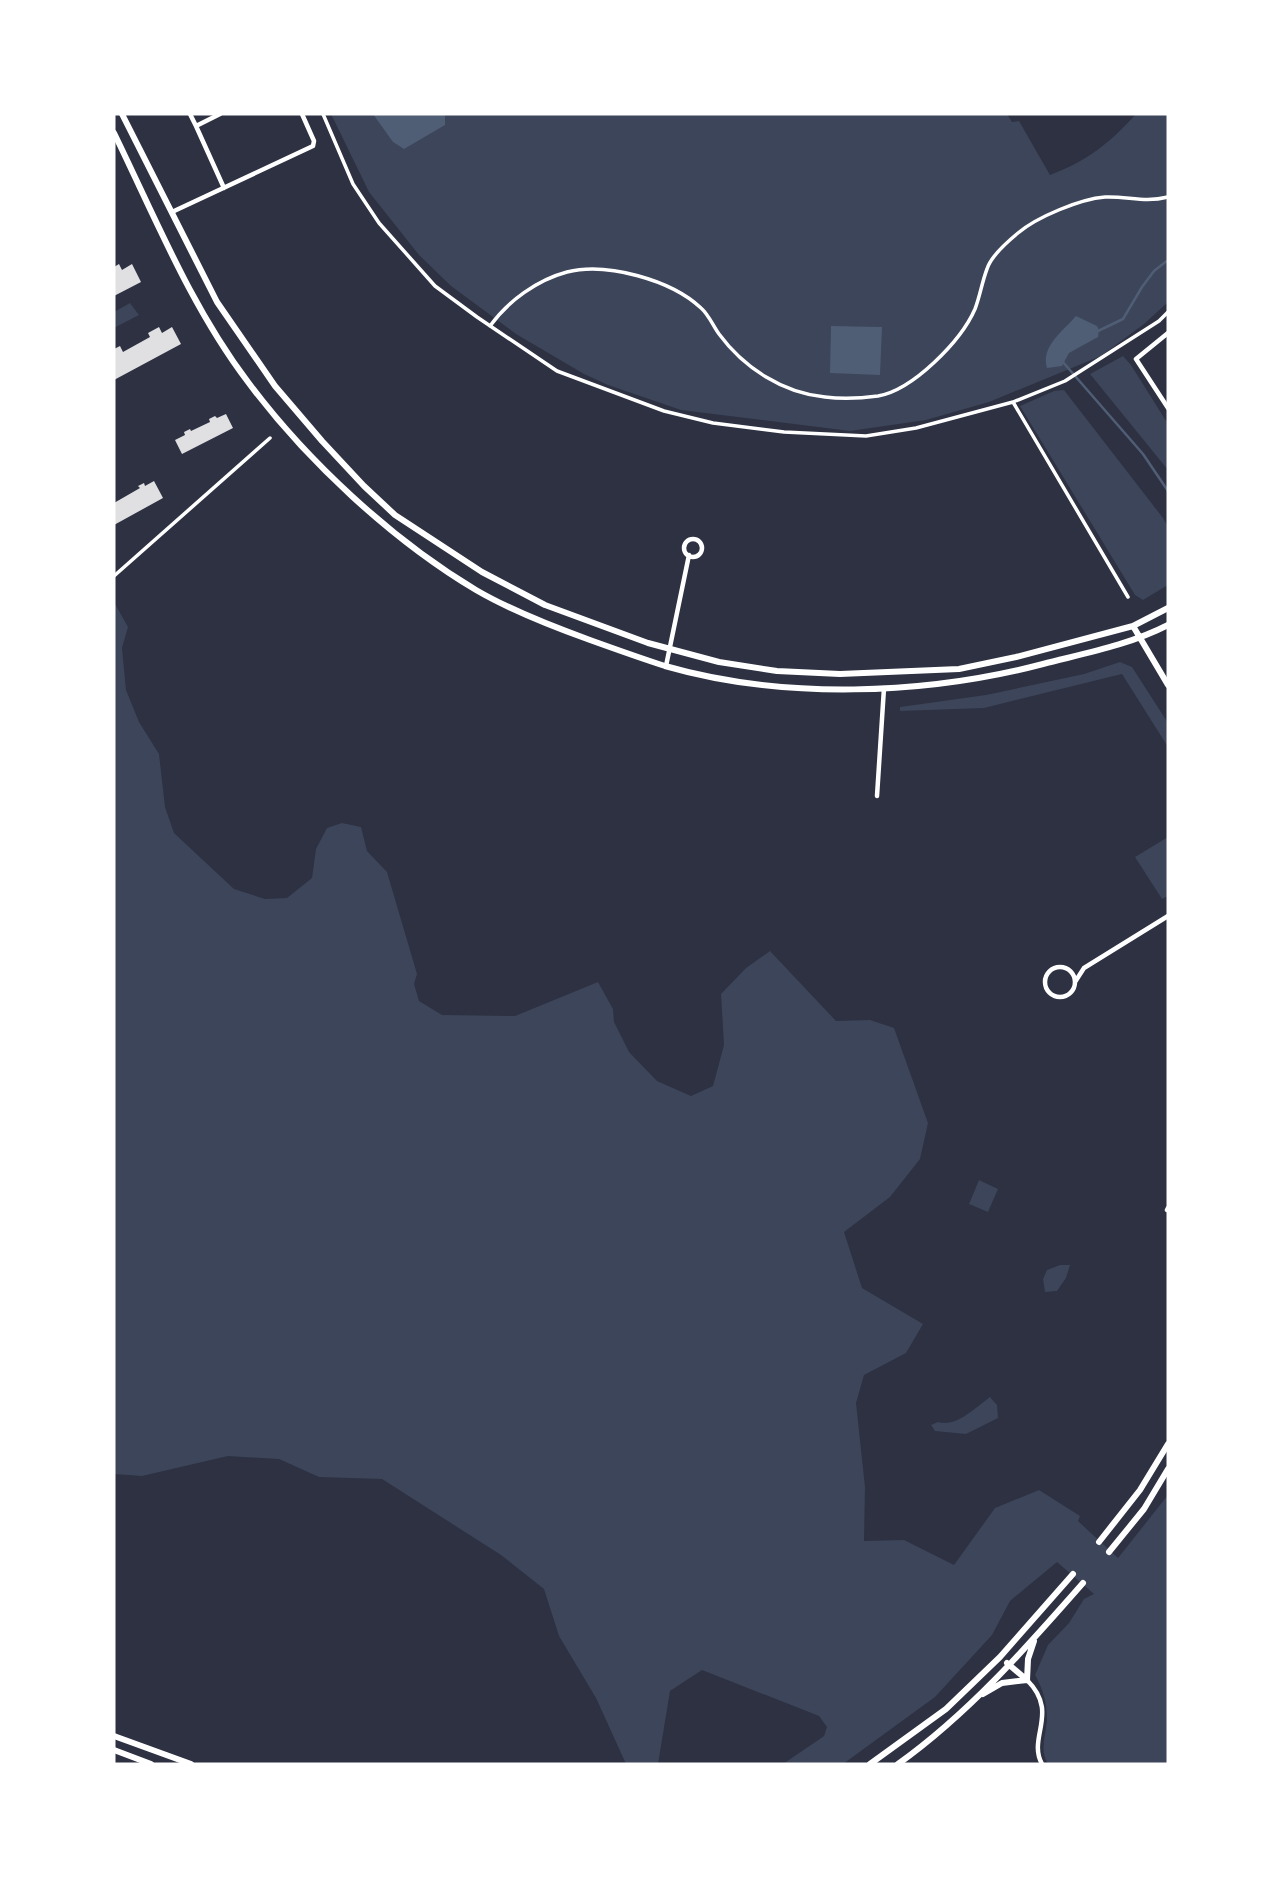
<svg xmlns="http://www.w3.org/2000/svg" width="1282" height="1878" viewBox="0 0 1282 1878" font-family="Commissioner,sans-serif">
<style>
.green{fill:#3c4559}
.water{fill:#4f5d75}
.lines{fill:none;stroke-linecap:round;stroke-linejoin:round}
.stream{stroke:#4f5d75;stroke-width:2.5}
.building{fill:#e0e0e3}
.pedestrian{stroke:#fff;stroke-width:3.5}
.minor{stroke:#fff;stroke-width:4.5}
.tertiary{stroke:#fff;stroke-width:6}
</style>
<rect width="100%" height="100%" fill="#2d3142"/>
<path class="green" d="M331,114H1007L1012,122L1019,121L1050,175C1087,161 1110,143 1136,114H1168V302L1144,324L1101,356L989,402L926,420L850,431L681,410L608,385L584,374L516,334L451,286L419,255L369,192Z
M130,303L139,315L114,328V312Z
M1123,356L1131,365L1168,424V470L1090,374Z
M1064,390L1163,518L1168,527V585L1143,600L1135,595L1020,406L1054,391Z
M114,602L128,627L122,648L126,690L139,722L159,754L165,807L174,833L234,889L265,899L287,898L312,878L316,849L327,828L342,823L361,827L367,851L387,872L417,974L414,984L419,1001L442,1015L515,1016L598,982L613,1009L614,1022L629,1052L657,1081L691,1096L713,1086L724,1045L721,994L746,968L770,951L836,1021L870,1020L894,1028L928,1123L920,1159L890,1197L844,1232L862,1288L923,1324L906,1353L864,1375L856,1403L865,1487L864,1541L904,1540L954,1565L995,1508L1039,1490L1080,1516L1078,1521L1118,1558L1168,1495V1764H1048C1039,1750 1046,1735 1047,1720C1047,1703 1043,1689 1035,1675L1048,1645L1069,1623L1084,1599L1094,1594L1057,1562L1010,1601L992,1635L935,1697L843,1764H783L824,1736L827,1727L819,1716L702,1670L670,1691L658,1764H626L596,1698L559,1636L544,1589L501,1555L382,1479L319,1477L279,1459L228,1456L142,1476L114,1474Z
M1120,662L1132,667L1168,723V747L1122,674L984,708L900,711V707L986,695L1084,674Z
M1168,837V896L1162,899L1135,857Z
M979,1180L998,1189L988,1212L969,1204Z
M1060,1265H1070L1066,1278L1057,1291L1045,1292L1043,1279L1047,1270Z
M990,1397L997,1405L998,1418L966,1434L935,1431L931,1425L938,1422C956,1428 976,1407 990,1397Z"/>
<path class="water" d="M373,114H445V125L404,149L393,142Z
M1076,316L1097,326L1099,330L1098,337L1069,353L1062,366L1047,368C1040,347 1064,330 1076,316Z
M831,326L882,327L880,375L830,373Z"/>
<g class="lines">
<path class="stream" d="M1096,332L1123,319L1142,287L1154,271L1168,260
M1062,361L1143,454L1168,491"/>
</g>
<path class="building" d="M119,264L122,270L132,264L141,282L114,296V267Z
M159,327L162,333L172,327L181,344L114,380V349L120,346L123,352L150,337L148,333Z
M226,414L233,428L182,454L175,440L185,435L184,432L190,429L191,431L210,422L209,419L215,416L217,418Z
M154,481L163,498L114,525V503L140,488L138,486L144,483L145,486Z"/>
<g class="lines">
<path class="pedestrian" d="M323,114L353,184L379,223L435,286L477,317L557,371L664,411L713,423L784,432L866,436L916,428L1013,402L1065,381L1159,321L1168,312
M490,326C508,301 537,280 567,272C607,262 671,280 701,308C709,315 713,326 719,334C744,368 783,393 825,397C841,399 863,398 878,396C913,390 961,341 975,309C980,296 982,282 987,269C991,256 1007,242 1018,233C1037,217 1080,199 1105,197C1128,196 1144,203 1168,197
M1013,402L1128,597
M114,576L270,438"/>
<path class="minor" d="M190,114L196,126
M220,114L196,126L224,188
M172,212L313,146L314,141L302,114
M1168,333L1136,359L1168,408
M684 548a9 9 0 1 1 18 0a9 9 0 1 1-18 0Z
M666,666L689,555
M877,796L884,688
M1045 982a15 15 0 1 1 30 0a15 15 0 1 1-30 0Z
M1075,982L1084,968L1168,916
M1167,1210L1168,1208
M1027,1680C1060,1713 1027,1737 1042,1764"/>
<path class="tertiary" d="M122,114L217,302L275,386L322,441L364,486L395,515L482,572L545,605L648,643L719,662L777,671L840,674L959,669L1016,657L1133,626L1168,608
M114,133C155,217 191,307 248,382C306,460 392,540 476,590C512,611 551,626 590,640C615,649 640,658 665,666C783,700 925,695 1043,664C1086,653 1129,645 1168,625
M1133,626L1168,685
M1099,1542L1140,1490L1168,1444
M1109,1552L1144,1509L1168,1469
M1007,1663L1027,1680
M1027,1680L1028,1659L1034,1641
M983,1694L1002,1683L1027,1680
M114,1736L191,1764
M114,1750L151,1764
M870,1764L946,1709L1000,1657L1073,1574
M898,1764C968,1714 1026,1648 1083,1583"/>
</g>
<rect width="1282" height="1878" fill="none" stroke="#ffffff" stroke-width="231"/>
</svg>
